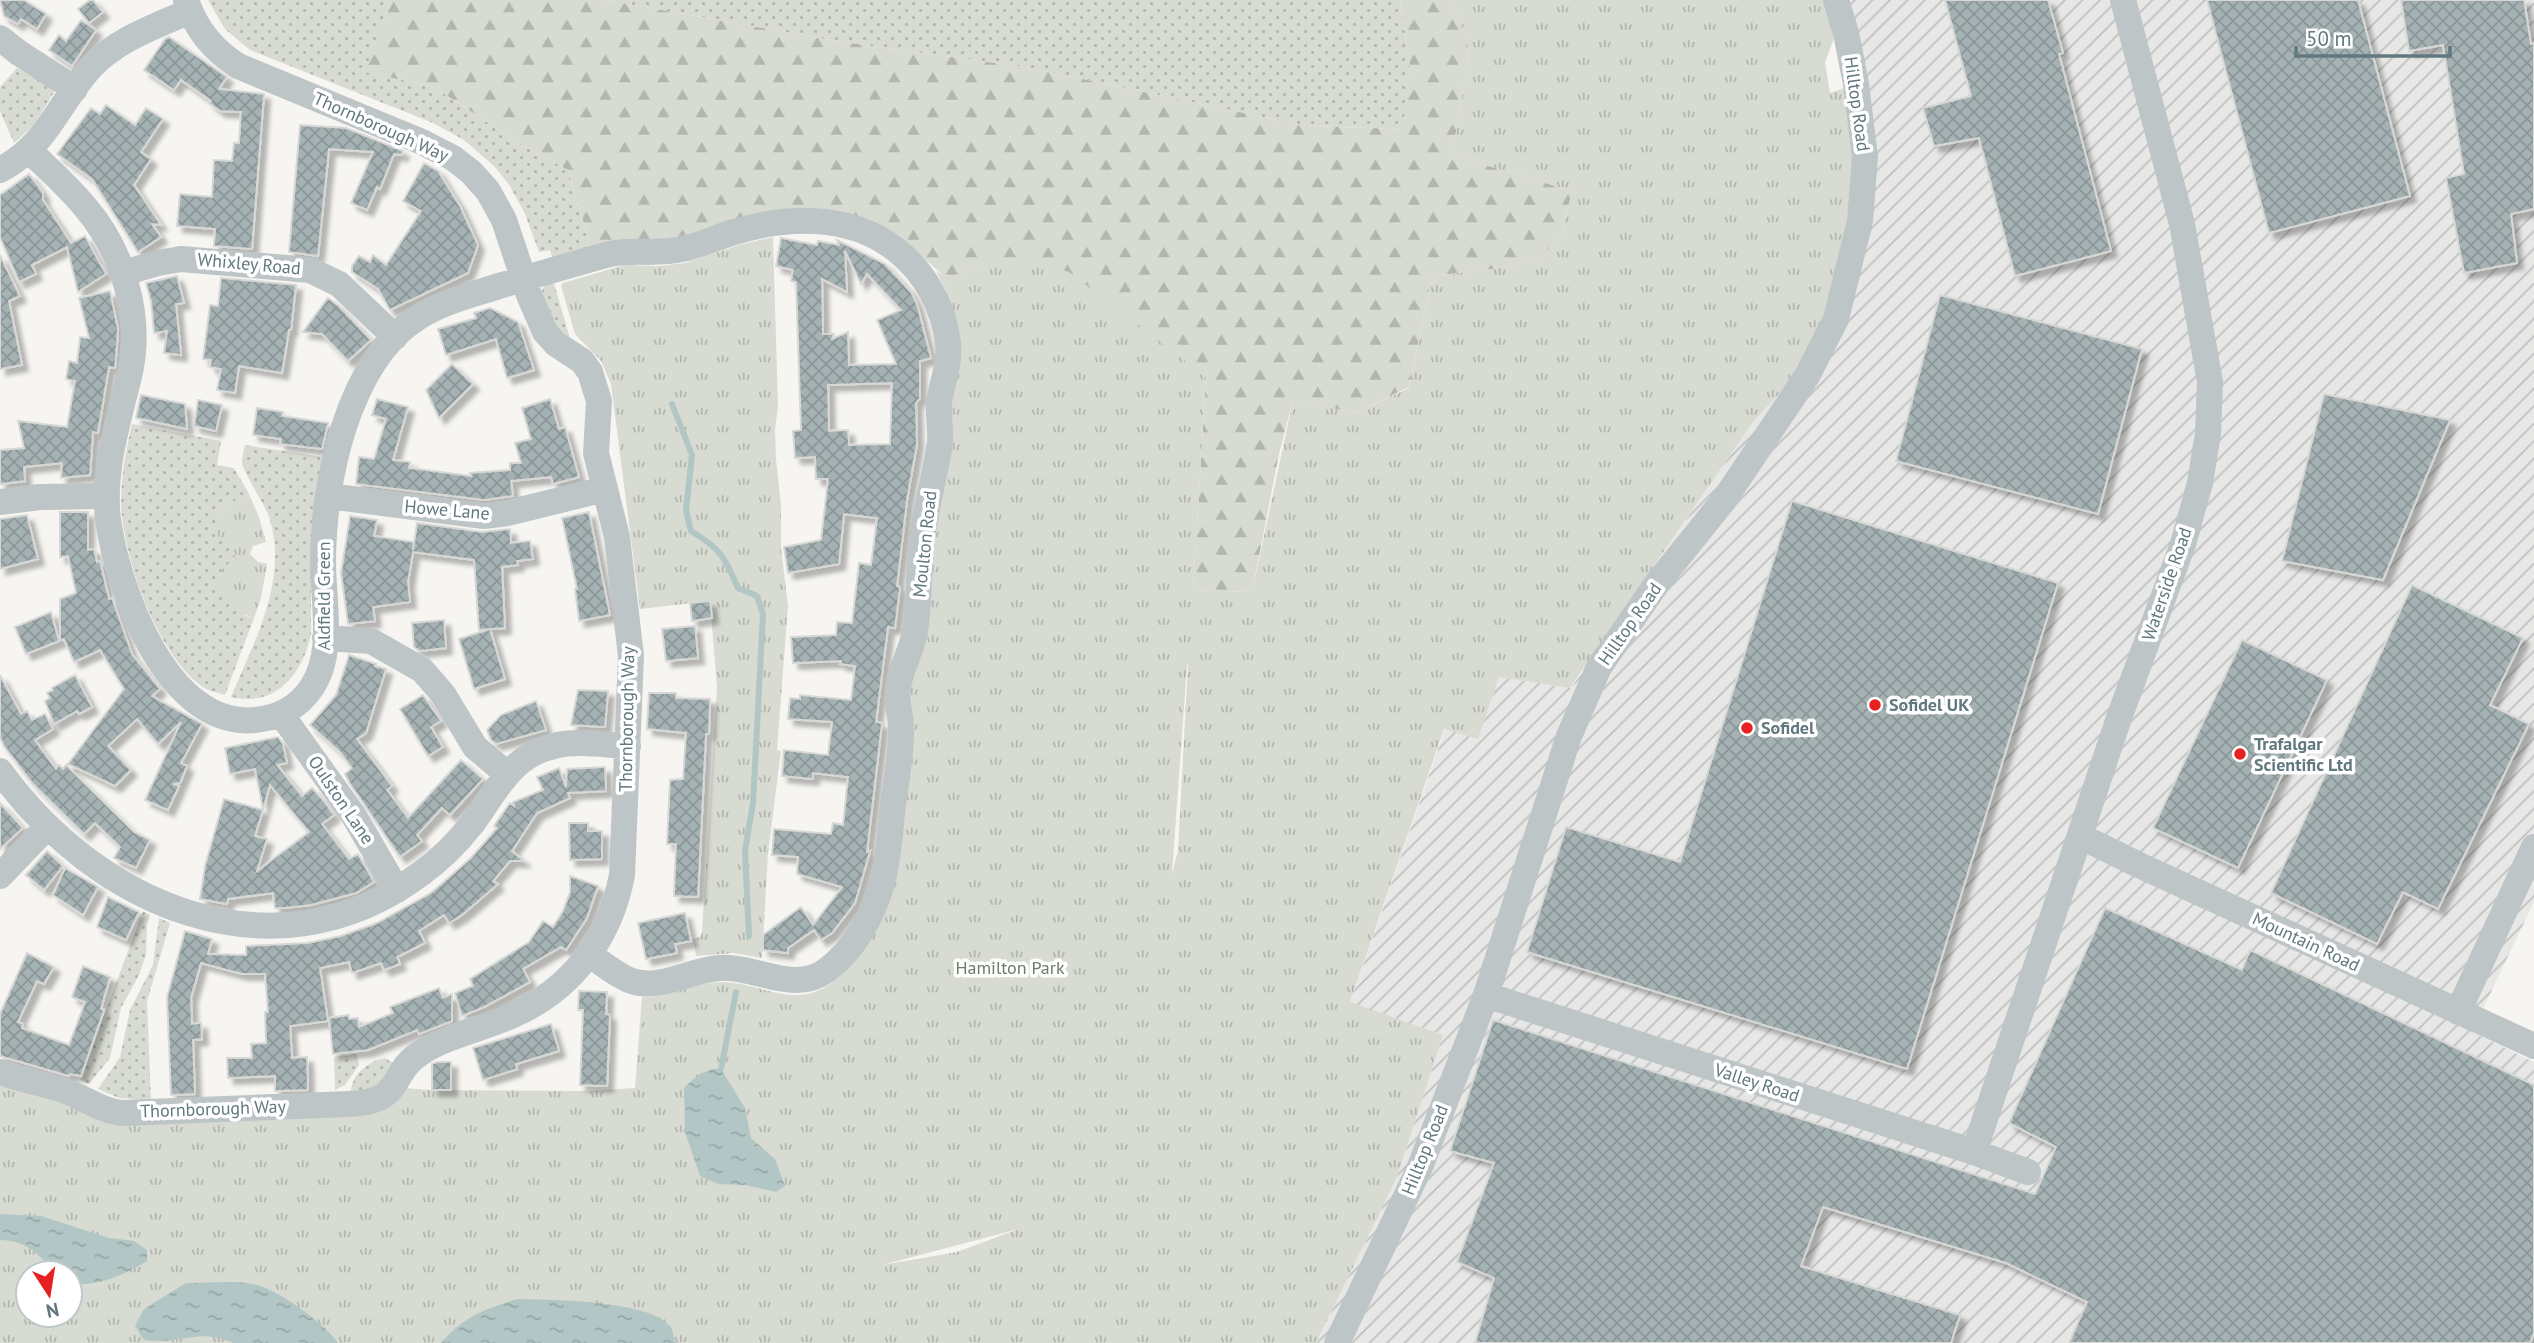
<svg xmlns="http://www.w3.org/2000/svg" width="2534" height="1343" viewBox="0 0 2534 1343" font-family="'PT Sans',sans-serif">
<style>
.industrial{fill:url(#industrial-furrows)}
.grass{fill:url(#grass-dots)}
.forest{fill:url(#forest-firs)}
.park{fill:url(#park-tufts);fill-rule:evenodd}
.water{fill:url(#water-ripples)}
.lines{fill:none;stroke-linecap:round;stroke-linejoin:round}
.stream{stroke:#b3c6c6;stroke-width:6}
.building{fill:url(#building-cross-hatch);stroke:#d7d7d5;stroke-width:2;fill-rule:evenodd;filter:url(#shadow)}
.minor{stroke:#bec5c7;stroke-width:26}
.poi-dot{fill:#e72121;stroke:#fff;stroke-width:2.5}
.labels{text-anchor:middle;stroke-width:7;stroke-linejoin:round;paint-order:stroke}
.street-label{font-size:18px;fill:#60787e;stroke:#fff}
.poi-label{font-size:18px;font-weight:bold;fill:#60787e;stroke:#fff;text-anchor:start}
.park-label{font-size:18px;fill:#6d7b63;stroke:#fff}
</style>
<defs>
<pattern id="industrial-furrows" width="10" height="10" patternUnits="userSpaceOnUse" patternTransform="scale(1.75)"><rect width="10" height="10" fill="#e7e7e6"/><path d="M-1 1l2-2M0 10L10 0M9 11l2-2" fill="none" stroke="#bfc0c0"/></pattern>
<pattern id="grass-dots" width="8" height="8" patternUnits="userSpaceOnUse" patternTransform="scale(1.75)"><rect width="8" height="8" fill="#d7dbd1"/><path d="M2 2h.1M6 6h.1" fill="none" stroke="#b2b6af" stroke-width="1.8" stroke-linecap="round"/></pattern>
<pattern id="forest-firs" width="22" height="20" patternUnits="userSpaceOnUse" patternTransform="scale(1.75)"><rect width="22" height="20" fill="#d7dbd1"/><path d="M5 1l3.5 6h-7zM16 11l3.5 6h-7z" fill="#b2b6af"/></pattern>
<pattern id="park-tufts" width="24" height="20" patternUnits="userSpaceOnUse" patternTransform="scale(1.75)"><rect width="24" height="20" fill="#d7dbd1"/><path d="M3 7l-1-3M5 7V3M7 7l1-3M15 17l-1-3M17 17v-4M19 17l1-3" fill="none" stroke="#b2b6af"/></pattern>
<pattern id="water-ripples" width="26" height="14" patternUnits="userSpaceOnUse" patternTransform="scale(1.75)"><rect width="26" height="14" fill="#b3c6c6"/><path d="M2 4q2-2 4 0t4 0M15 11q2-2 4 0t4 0" fill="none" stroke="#95a6a6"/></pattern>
<pattern id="building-cross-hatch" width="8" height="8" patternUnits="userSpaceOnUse" patternTransform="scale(1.75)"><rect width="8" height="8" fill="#a5b2b4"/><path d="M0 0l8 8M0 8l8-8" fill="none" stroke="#8a9698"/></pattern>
<filter id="shadow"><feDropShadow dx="6" dy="6" stdDeviation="2" flood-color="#0004"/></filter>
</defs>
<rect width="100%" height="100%" fill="#f6f5f2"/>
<path class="industrial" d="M1835,0H2534V902L2472,1032L2534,1062V1343H1316L1397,1177L1443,1035L1350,1003L1445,729L1478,739L1499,677L1571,688L1753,422L1861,206Z"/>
<path class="grass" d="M208,0H391L366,72L434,87L517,142L568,170L592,251L554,262L550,250L539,252L525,214L510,186L494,166L464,140L433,123L250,50L225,29Z
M605,0H1400L1411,71L1403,129L1305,126L1031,68L836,41Z
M17,68L56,89L34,125L14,143L0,111V87Z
M553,280L571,342L562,337L540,295L545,284Z
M132,424L221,441L217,465L234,468L249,494C241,498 231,502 224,508C209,521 218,542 233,549L236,555L219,577L245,616L254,618L225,695C216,692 207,691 200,685C156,651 123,557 121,503C121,476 126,450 132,424Z
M245,445L323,457L311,530V634C303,674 275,708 231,697C254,642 288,581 270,520C266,505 243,473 242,462C242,456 244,450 245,445Z
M143,911L150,915L147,925L146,954L139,975L121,1008L110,1058L89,1084L80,1080Z
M159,918L170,923L147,1001L151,1101L119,1098L98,1089L120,1057L130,1010L153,965Z
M357,1054L359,1065L345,1085L335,1090L334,1057Z
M385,1058L396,1065L384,1085L351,1093C351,1075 368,1061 385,1058Z"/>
<path class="forest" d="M391,0H605L836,41L1031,68L1305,126L1402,129L1411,71L1400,0H1450L1468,40L1467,69L1452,155L1572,191L1562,233L1542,257L1494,269L1432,276L1409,387L1355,413L1293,400L1279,454L1252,592L1193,590L1206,377L985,263L955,275L944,276L912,248L857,218L592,251L568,170L517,142L434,87L365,72Z"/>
<path class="park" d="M1450,0H1837L1842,18L1825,62L1830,93L1856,84L1863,178L1821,348L1753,422L1570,688L1499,677L1478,739L1444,729L1350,1002L1443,1035L1397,1177L1316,1343H0V1080L46,1094L106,1122L405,1088L430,1090L587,1091L635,1088L642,997C669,998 693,983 721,982C738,982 753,987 769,991C819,1005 842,981 865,941L906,704L942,294L946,291L936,271L944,276L955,275L985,263L999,262L1037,263L1069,272L1206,377L1193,590L1252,592L1293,400L1355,413L1409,388L1432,276L1494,269L1542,257L1562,233L1572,191L1452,155L1467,69L1468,40ZM1188,664L1178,850L1172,874L1187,665ZM1016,1230L957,1252L882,1265L1015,1230ZM28,1273H70V1315H28Z
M773,237L778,406L775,430L776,459L781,506V548L788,606L777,750L781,751L768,853L762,958L733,953L696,956L693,939L700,937L702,932L717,687L710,601L640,609L611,384L601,361L575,334L561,286L563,283L624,265L659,266L685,263L739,245Z
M249,494L259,517L266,542L253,546L250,554L258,562L267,564L261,598L254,618C235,613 209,594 221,572C225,565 232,562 236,555L233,549C217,542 208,522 224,508C230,502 241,498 249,494Z"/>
<path class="water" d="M712,1069H721L745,1108L751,1138L775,1159L785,1186L776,1192L745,1185L718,1184L700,1176L685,1132L684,1088L698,1075Z
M0,1214L41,1216L109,1238L134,1241L147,1250V1261C124,1275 97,1287 70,1284V1273H56C37,1254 29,1241 0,1240Z
M186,1283C207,1283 232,1280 253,1284C276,1288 325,1323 338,1343H233C221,1338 207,1335 194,1337C180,1339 158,1343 145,1340C141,1337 138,1330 135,1326L144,1309Z
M518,1299C552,1300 650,1300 671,1327C673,1331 674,1339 676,1343H441C464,1316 485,1309 518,1299Z"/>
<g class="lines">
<path class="stream" d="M672,404L692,455L686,510L691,531C721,549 724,556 738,588L757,596L763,614L753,803L745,851L749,936
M721,1069L736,992"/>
</g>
<path class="building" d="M0,0H24L46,14L37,29L21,19L18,24L4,16Z
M90,0H93L103,12L89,23L78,9Z
M1945,0H2048L2063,53L2059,54L2111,251L2015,276L1979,138L1934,146L1923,108L1971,96Z
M2207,0H2358L2410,196L2269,233Z
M2401,0H2524L2531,44L2534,43V209L2511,214L2517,263L2464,273L2446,178L2464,174L2443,45L2409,51Z
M81,20L96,30L72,66L49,50L59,35L66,41Z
M169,37L227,77L219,89L264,94L252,249L214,246L215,229L177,226L180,194L212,197L214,160L232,161L234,143H239L241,112L220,111L209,103L211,101L181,80L174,90L144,70L165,39Z
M106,105L135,125L146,108L163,119L141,152L151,159L134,185L161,225L152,224L161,237L138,252L92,179L57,154L91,108L100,114Z
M300,125L346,128L403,151L402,155L394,154L380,189L377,187L367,210L351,203L373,152L329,149L318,256L289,252Z
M424,163L438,171L460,206L478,245L468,273L390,310L378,289L352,272V266L359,256L370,262L373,255L386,265L421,211L403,201Z
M29,174L43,193V200L71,243L85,236L106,274L78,292L67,247L32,265L36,274L19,282L0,237V195Z
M781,238L817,245L818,241L839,245L837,240L885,264L911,292L917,304L931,358L920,361V398L916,403L917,444L907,500L897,586L900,587L897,612L895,628L888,627L876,722L882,723L867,852L870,851L855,903L832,933L821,940L814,930L788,948V953L763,950V935L801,907L813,925L842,887L797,874L798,857L772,855L774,829L831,834L833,823L843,825L848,777L813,773V779L782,776L784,750L828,755L832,722L788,719L790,698L800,699V695L851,700L855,666L840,664L841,661L793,663L791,637L836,635L837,622L852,623L859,563L871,565L877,518L844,514L839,564L788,573L784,547L821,540L828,479H816L815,457L795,458L793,431L801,430L796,282L791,281L793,270L776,266ZM845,251L861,284L867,274L901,310L877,320L896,364L849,365L848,332L832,339L834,334H823L822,279L847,292ZM892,383L890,444L849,445L848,430L829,431L828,385Z
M0,255L20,296L9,301L22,365L0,369Z
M177,276L184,303L176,304L181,355L164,353L167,331L154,333L151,301L146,283Z
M221,278L296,285L291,330H289L282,373L239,366L235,393L217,390L221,369L210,367L211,360L203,359L210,305L218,306Z
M110,291L118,329L116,358L115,368L109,367L98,433L93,432L90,475L61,478L62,463L24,467L25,481L0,484V450L24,448L18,421L67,427L75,381L66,379L69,361L77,363L80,337L89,338L79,298Z
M1940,295L2142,349L2098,514L1896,461Z
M328,298L339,306L371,340L348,361L322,334L303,332Z
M490,308L518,322L534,370L507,378L496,339L446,355L438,329L476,318L474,313Z
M452,364L473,384L439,418L426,390Z
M2324,394L2450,420L2383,580L2282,561Z
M141,395L185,404L187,429L136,418Z
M377,399L408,407L393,460L410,462L409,468L471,476L470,473L510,470V463H521L515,443L531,439L522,408L550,399L559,429L565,427L579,477L553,484L551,477L511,481L513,496L484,500L356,484L359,457L374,459L386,419L372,415Z
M198,400L222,405L216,431L194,426Z
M257,408L283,412L282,416L328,423L322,449L280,444L281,439L253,435Z
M1792,501L2058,583L1907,1069L1527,952L1566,827L1680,862Z
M60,512H88V550L94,549L97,562L100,561L109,599L112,598L132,654L160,689L152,696L202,724L181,763L187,766L180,783L173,784L179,786L168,810L145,800L181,722L158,744L137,719L108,746L131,770L115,786L68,764L124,689L100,650L74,662L64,639L60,640V599L76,593L68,556L60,557Z
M589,512L610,615L579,621L575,589H577L562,518Z
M27,515L38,559L0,569V519Z
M350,516L377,520L374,536L414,542L413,550L417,523L482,532L510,529L511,543L530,541L533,559L517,561L518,565L502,567L505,628L479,630L474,560L413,552L408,582L410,602L373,607L375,621L348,624L341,573Z
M2412,585L2523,638L2490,705L2529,724L2438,909L2403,892L2377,944L2271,893Z
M710,601L712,618L692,621L690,603Z
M51,612L59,641L26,654L15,627Z
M444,620L446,648L420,651L414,647L412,623Z
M695,626L698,658L666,661L662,629Z
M490,629L505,679L474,689L459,639Z
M2242,640L2327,680L2238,868L2153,828Z
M349,655L376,664L375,666L386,669L366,733L357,739L392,786L387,790L408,818L461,760L483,779L450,815L442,808L417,835L422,841L400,857L349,782L345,774L352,768L340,752L310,725L336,695Z
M0,675L21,714L27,711L32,720L45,714L53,729L35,740L56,769L59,765L63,769L66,765L134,832L150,840L136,868L114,858L120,847L95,823L84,834L33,784L4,746L0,737Z
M75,675L92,707L79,714L77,711L54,724L45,701L50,698L47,693L53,690L52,688Z
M578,690L608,691L605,727L571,725Z
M649,693H676V698L710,699L709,734H706L698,897L674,896L676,844H667L670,780L683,779L686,733L647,729Z
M423,695L441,721L431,727L443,747L428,756L400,709Z
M536,701L546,730L496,744L491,740L487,730L501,715Z
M278,737L283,744L287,763L277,765L302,796L312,788L324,801L334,815L322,824L349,859L358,854L374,882L356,893L311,905L284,908H275L273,893L228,899L227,904L200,899L205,866L224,799L263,810L255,836L267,839L257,871L309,832L270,785L263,809L255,769L230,774L225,748Z
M605,767L606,791L568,793L570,798L537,813L512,851L524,861H510L493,881L498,884L462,915L449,923L444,915L419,931L425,943L397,957L400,964L384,970L381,963L352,973L349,962L320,968L328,1021L290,1026L292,1058L307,1057L308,1090L275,1091V1076L228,1078L227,1058H252L251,1044L266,1043L265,1012H268L265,974H242L201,963L191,998L192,1024L201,1023L202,1039L193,1040L195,1094L171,1095L167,997L185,931L212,939L208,954L246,955V946L308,943L341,936L377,923L431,893L471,858L497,828L494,826L510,803L514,806L513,802L543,790L537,777L559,768L566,787L567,769Z
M0,803L23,828L0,849Z
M569,823H588V831H602V859L570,860Z
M47,851L63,866L44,890L26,875Z
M65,868L98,887L83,915L53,895Z
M570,876L598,886L587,918L566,950L561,947L523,969L530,982L484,1007L462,1016L455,993L473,986L470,979L529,942L543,921L553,927L563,911L570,892Z
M108,897L139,912L126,940L97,927Z
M2105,908L2242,970L2250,950L2534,1085V1333L2530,1343H2069L2087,1302L2006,1263L1823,1207L1801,1266L1960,1315L1951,1343H1475L1494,1278L1457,1262L1494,1163L1450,1151L1493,1020L2035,1194L2056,1147L2009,1123Z
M685,913L691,941L675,944L677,953L646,959L638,923Z
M27,953L54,967L44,984L37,981L18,1022L23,1024L22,1028L69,1045L85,1002L72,997L83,966L110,977L101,1009L104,1010L81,1076L70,1074L69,1076L0,1056V1014Z
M439,988L443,998L452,994V1021L419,1034L417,1030L368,1050L333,1054L329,1018L349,1015V1019L358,1018L359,1027L393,1013L390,1007Z
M579,991L607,992L606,1014L610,1015L607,1086L580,1085L583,1010H578Z
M551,1024L559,1051L516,1064L517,1069L483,1080L473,1048Z
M437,1062H451V1090H432V1064Z"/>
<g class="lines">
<path class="minor" d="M0,38L19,53L75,89
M29,150C48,169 69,187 86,208C123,252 142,315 130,372C119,420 102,469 108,519C117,587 167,729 255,720C278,718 299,707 312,687C335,653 323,601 323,562C323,484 347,363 417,318C442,302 471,295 499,286C536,275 573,264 610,254C633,249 658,255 682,249C699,246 715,238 731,233C785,216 848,213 895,249C925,272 944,307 948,344C950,365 942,382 939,402C938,416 941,429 940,442C936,472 927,502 923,532C918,565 920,598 915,631C912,650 901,667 898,687C895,702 902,717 901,733C901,756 896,781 893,805C890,830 889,857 882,883C873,915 854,950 827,970C794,995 755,965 719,968C690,970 657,992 629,980C615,974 602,963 590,955
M0,170C49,144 58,103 92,66C118,39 156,26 190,11
M123,273L158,263L181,259L310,270L339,284L395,337
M329,496L484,516L508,513L605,489
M0,502L40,497L107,496
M325,638L371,641L422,670L443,694L475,747L507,774
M281,714L354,816L397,890
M0,771C96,904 272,983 419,875C439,861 457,843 472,824C496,792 511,755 554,746C577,740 603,745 628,746
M2080,836L2141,866L2534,1046
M0,876L47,827
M1486,995L1974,1152L2028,1172
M2458,1012L2534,847
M0,1072C21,1080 42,1083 63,1090C83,1097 102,1112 124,1113L349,1104C407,1101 387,1073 422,1052C449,1035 482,1029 511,1016C571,990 610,939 622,875L631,656L617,537L596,453L599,401L590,372L582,361L556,344L545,332L529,295L504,220L488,191L471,172L453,158L422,142L238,66C212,49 196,29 186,0
M1974,1152L2119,718L2183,544L2200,483L2208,433L2210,382L2182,224L2123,0
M1337,1343L1420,1167L1486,995L1569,736L1599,667L1658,582L1724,500L1807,376L1836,319L1860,221L1865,157L1856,84L1846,33L1836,0"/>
</g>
<g class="poi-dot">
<circle cx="1875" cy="705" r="7"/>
<circle cx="1747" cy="728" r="7"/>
<circle cx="2240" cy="754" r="7"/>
</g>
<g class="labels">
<g class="street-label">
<text transform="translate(1857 104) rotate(82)" y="6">Hilltop Road</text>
<text transform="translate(381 127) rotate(24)" y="6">Thornborough Way</text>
<text transform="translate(249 264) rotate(5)" y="6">Whixley Road</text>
<text transform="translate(447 510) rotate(5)" y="6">Howe Lane</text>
<text transform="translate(925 544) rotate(-84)" y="6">Moulton Road</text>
<text transform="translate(2167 584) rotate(-71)" y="6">Waterside Road</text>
<text transform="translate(324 596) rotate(-90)" y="6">Aldfield Green</text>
<text transform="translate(1630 624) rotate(-55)" y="6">Hilltop Road</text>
<text transform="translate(627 719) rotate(-89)" y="6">Thornborough Way</text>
<text transform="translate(341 800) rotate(56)" y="6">Oulston Lane</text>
<text transform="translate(2306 942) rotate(25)" y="6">Mountain Road</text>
<text transform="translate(1757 1083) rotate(18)" y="6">Valley Road</text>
<text transform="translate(213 1109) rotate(-2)" y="6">Thornborough Way</text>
<text transform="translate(1425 1150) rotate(-68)" y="6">Hilltop Road</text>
</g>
<g class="poi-label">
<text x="1889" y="711">Sofidel UK</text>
<text x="1761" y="734">Sofidel</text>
<text x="2254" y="750">Trafalgar<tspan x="2254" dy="21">Scientific Ltd</tspan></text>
</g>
<g class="park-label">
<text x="1010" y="974">Hamilton Park</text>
</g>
</g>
<g transform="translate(49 1294) rotate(168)"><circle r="33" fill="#ffffff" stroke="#bfc9cb" stroke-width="2"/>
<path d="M0-5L12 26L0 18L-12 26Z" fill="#e72121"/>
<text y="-10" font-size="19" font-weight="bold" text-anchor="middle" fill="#60787e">N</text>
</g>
<path d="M2296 46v10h154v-10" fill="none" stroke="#60787e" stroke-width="3.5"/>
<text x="2306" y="46" font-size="21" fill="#60787e" stroke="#ffffff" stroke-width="5" paint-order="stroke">50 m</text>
</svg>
